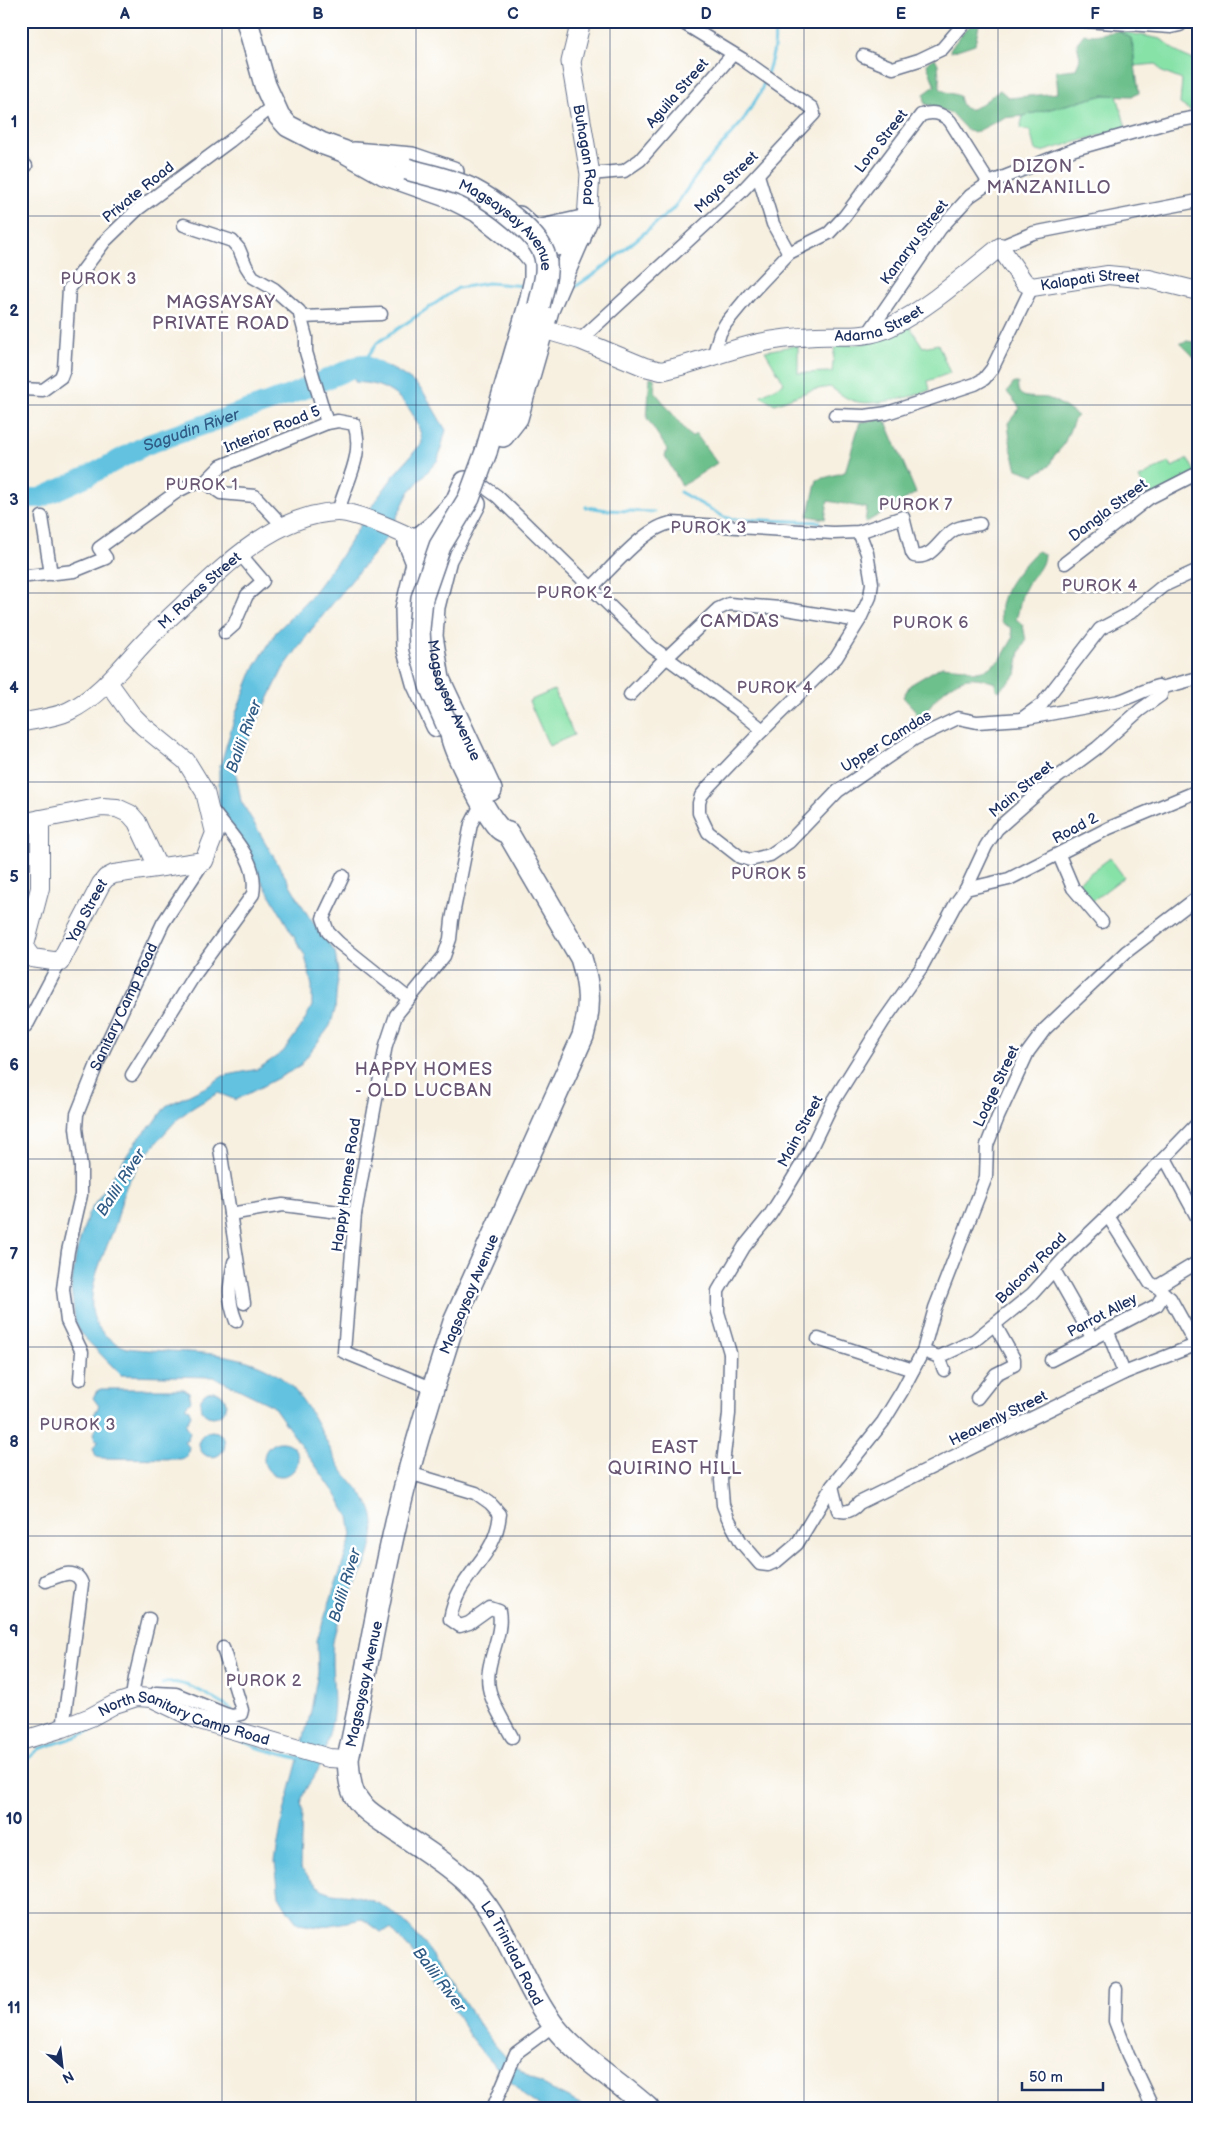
<svg xmlns="http://www.w3.org/2000/svg" width="1219" height="2129" viewBox="0 0 1219 2129" font-family="'Balsamiq Sans',sans-serif">
<style>
.green{fill:#87e2a8;stroke:#518883}
.forest{fill:#6dc08c;stroke:#447875}
.water{fill:#62c2e0;stroke:#3e789f}
.lines{fill:none;stroke-linecap:round;stroke-linejoin:round}
.stream{stroke:#62c2e0;stroke-width:3}
.river{stroke:#62c2e0;stroke-width:20}
.street-casing{stroke:#68738c;stroke-width:15}
.secondary-casing{stroke:#68738c;stroke-width:20}
.primary-casing{stroke:#68738c;stroke-width:21}
.highway-casing{stroke:#68738c;stroke-width:24}
.street{stroke:#fff;stroke-width:12}
.secondary{stroke:#fff;stroke-width:18}
.primary{stroke:#fff;stroke-width:19}
.highway{stroke:#fff;stroke-width:21}
.highway-bridge-casing{stroke:#68738c;stroke-width:24;stroke-linecap:butt}
.highway-bridge{stroke:#fff;stroke-width:21}
.grid{fill:none;stroke:#1b2f5e;stroke-width:1;stroke-opacity:0.55}
.labels{text-anchor:middle;stroke-width:5;stroke-linejoin:round;paint-order:stroke}
.street-label{font-size:15px;fill:#1b2f5e;stroke:#fff}
.neighbourhood-label{font-size:16px;letter-spacing:1px;fill:#685673;stroke:#fff}
.water-label{font-size:16px;font-style:italic;fill:#305b85;stroke:#fff}
.quarter-label{font-size:18px;letter-spacing:1px;fill:#685673;stroke:#fff}
.neatline{fill:none;stroke:#1b2f5e;stroke-width:2}
.grid-label{font-size:16px;text-anchor:middle;font-weight:bold;fill:#1b2f5e}
</style>
<rect width="100%" height="100%" fill="#fff"/>
<filter id="ink" filterUnits="userSpaceOnUse"><feTurbulence type="fractalNoise" baseFrequency=".02" numOctaves="2"/><feDisplacementMap in="SourceGraphic" scale="10" xChannelSelector="R" yChannelSelector="G"/><feConvolveMatrix kernelMatrix="1 2 1 2 8 2 1 2 1" color-interpolation-filters="sRGB"/></filter>
<filter id="wash" filterUnits="userSpaceOnUse"><feTurbulence type="fractalNoise" baseFrequency=".0096" numOctaves="4" result="noise"/><feDisplacementMap in="SourceGraphic" scale="20" xChannelSelector="R" yChannelSelector="G"/><feGaussianBlur stdDeviation="1.12" result="paint"/><feColorMatrix in="noise" values="0 0 0 0 0 0 0 0 0 0 0 0 0 0 0 0 0 1.4 0 .05"/><feComposite in="paint" operator="in"/></filter>
<g filter="url(#wash)">
<rect width="100%" height="100%" fill="#f7f0e0"/>
<path class="green" d="M1118,31L1161,39L1180,54L1198,62V111H1191L1180,104L1182,80L1162,72L1156,64L1134,66V52L1131,38Z
M1104,95H1117L1126,128L1041,152L1035,150L1030,131L1020,129L1023,116Z
M910,327L923,347L938,344L950,373L928,381L930,390C913,397 872,407 854,401C846,399 838,392 830,387L812,390L775,404L760,396L784,383L765,351L798,345V373L832,372L835,344C864,346 884,341 910,327Z
M1188,459L1197,476L1151,501L1139,478L1169,462L1172,467Z
M554,690L574,735L549,746L529,701Z
M1110,858L1124,877L1091,902L1077,883Z"/>
<path class="forest" d="M975,23L979,25L975,44L951,52L950,49L966,29Z
M1118,31L1131,38L1139,93L1132,96L1104,95L1023,116L1003,118L974,133L965,128L951,113L925,104L924,94L935,86L927,65L929,61L935,58L938,64L940,88C946,94 953,93 959,96C964,126 989,96 1000,90L1009,98L1058,93L1056,71L1076,69L1080,58L1077,43L1084,34L1094,35Z
M1187,341L1198,343V361L1180,343Z
M650,377L654,378L655,392L691,437L696,434L717,463L682,486L665,456L667,449L647,418Z
M1014,383H1018C1015,402 1035,396 1047,398C1058,401 1069,410 1078,416L1074,420L1063,446L1054,456L1049,466L1034,475L1017,469L1011,448L1008,423L1020,408L1007,392Z
M885,419L916,493L865,523L867,508L828,501L825,519L808,516L817,480L845,472L860,422Z
M1037,551L1044,554C1044,569 1031,576 1025,589C1019,599 1020,610 1016,619L1023,625L1026,641L1020,651L1016,675L999,691L996,689L995,683C986,680 978,677 968,678C951,680 925,705 923,722L917,719L915,710L903,697L910,685L942,666L965,668L973,672L987,669L1001,659L1013,638L1011,628L1001,622C996,593 1019,570 1037,551Z"/>
<path class="water" d="M357,355C376,360 412,376 424,393C432,405 438,418 446,430L438,460L409,492L387,537L311,630L283,669L235,767L241,801L309,917L335,952L338,971L335,1010L330,1026L299,1067L236,1100L218,1093C203,1102 186,1110 174,1123C158,1140 136,1166 126,1187C120,1202 119,1217 113,1231C96,1273 69,1326 127,1348C183,1355 257,1344 297,1393C315,1415 325,1441 339,1465C351,1485 375,1501 374,1526C373,1566 346,1596 335,1632C327,1661 338,1693 332,1722C328,1736 326,1750 321,1763C316,1779 298,1791 302,1810L300,1868C307,1874 314,1884 322,1889C331,1895 341,1893 351,1895C370,1898 387,1906 402,1920C447,1962 468,2022 513,2064C535,2084 562,2094 588,2108H542L523,2095L483,2053L470,2037L443,1991L429,1971L391,1929L381,1932L363,1919L320,1927L298,1924L288,1911L279,1896L275,1861L283,1816L311,1711L318,1672L317,1640L352,1535L349,1517L335,1493L273,1406L214,1377L121,1375L80,1333L75,1320L71,1289L76,1254L88,1214L139,1137L154,1123L166,1106L208,1086L223,1076L258,1069L283,1052L301,1027L312,1006V986L305,956L241,845L219,817V770L236,713L253,670L276,632L307,601L341,556L374,503L398,470L422,443C420,418 403,395 379,386C372,383 362,383 355,382L351,364Z
M101,1389H184L189,1392L191,1401L185,1407L189,1409L191,1415L188,1421L185,1423L190,1432L188,1439L184,1441L189,1447L187,1456L181,1459L101,1458L96,1457L93,1448L99,1441L95,1439L93,1433L99,1424L95,1422L93,1416L99,1406L93,1398L96,1392Z
M200 1404a13 13 0 1 1 26 0a13 13 0 1 1-26 0Z
M199 1444a13 13 0 1 1 26 0a13 13 0 1 1-26 0Z
M264 1459a17 17 0 1 1 34 0a17 17 0 1 1-34 0Z"/>
<g class="lines">
<path class="stream" d="M767,74C773,56 778,39 772,21
M564,289H572L600,270L673,209L702,168L742,122L760,93L765,80
M365,360L377,343L458,288L488,283L526,286
M680,492L724,517L733,519L820,522
M586,507L608,510L654,512
M162,1684C183,1677 213,1698 231,1709L232,1712
M240,1740L255,1747L300,1759
M21,1765L39,1749L81,1735L102,1725L120,1710"/>
<path class="river" id="s1" d="M21,498H40L88,476L146,445L287,396L362,364L375,371"/>
</g>
</g>
<g filter="url(#ink)">
<g class="lines">
<g class="street-casing">
<g id="street">
<path d="M1086,21L1171,27L1180,25L1183,21"/>
<path d="M863,56L893,68L919,60L942,49L966,21"/>
<path d="M21,164L26,166"/>
<path d="M590,174L624,171L640,160L733,54"/>
<path d="M758,175L773,224L789,253"/>
<path d="M184,225L232,241L239,249L246,266L253,277L274,289L299,311L306,337V352L327,423"/>
<path d="M1000,247L1033,233L1198,201"/>
<path d="M301,317L381,314"/>
<path d="M867,335L940,229L970,196L989,183L1075,149L1170,122L1198,117"/>
<path d="M580,340L741,192L814,114L812,108L742,59L680,21"/>
<path d="M713,357L720,333L726,323L750,294L789,253L829,233L844,217L921,115C933,111 941,113 950,121L989,183"/>
<path d="M21,389L43,390L61,377L64,369L69,289L105,241L138,209L230,141L274,105"/>
<path d="M835,415L865,416L887,413L975,384L984,379L992,369L1032,287"/>
<path d="M205,482L221,493L255,496L283,526"/>
<path d="M483,486L497,496L652,647L737,709L763,730"/>
<path d="M42,517L51,574"/>
<path d="M859,532L867,553L872,583L870,597L859,621L836,658L758,735L709,786L701,796L699,803V813L708,832L740,857L750,860L770,855L789,842L838,791L914,739L958,718L977,722L1022,719L1119,701C1132,697 1144,690 1158,686L1161,688L1198,678"/>
<path d="M1065,563L1149,498L1198,473"/>
<path d="M28,576L74,571L106,558L99,548L178,491L190,485L205,482L221,466L327,423L338,421L354,424C365,454 346,482 338,512"/>
<path d="M592,587C611,569 646,526 672,523L833,533L859,532L903,517L912,553L914,556C934,560 940,536 956,529C963,526 973,525 980,524"/>
<path d="M225,633L234,625L247,595L263,581L240,554"/>
<path d="M1161,688V695L1140,710L1097,748L1047,785L997,829L986,846L966,889L956,903L921,968L883,1022L833,1102L809,1152L789,1185L770,1215L744,1247L718,1291V1312L730,1353L729,1414L721,1480L723,1505L728,1518L741,1542L760,1564L768,1565L777,1561L797,1544L832,1486L883,1422L902,1391L923,1351L935,1308L986,1177L987,1145L998,1117L1028,1052L1045,1029L1126,952L1198,897"/>
<path d="M630,695L661,663L718,609L729,604L780,608L859,621"/>
<path d="M1024,717L1042,704L1100,629L1130,613L1163,586L1198,570"/>
<path d="M1059,855L1073,888L1102,922"/>
<path d="M343,876L323,918L328,932L339,943L409,999"/>
<path d="M966,889L1009,879L1109,828L1198,791"/>
<path d="M21,1031L28,1023L60,962"/>
<path d="M132,1075L193,977L253,894C259,860 231,836 212,810"/>
<path d="M220,1149L244,1303"/>
<path d="M1165,1158L1198,1219"/>
<path d="M230,1214L283,1205L355,1214"/>
<path d="M1108,1216L1150,1283C1159,1286 1162,1293 1170,1298L1196,1345"/>
<path d="M234,1262C229,1286 227,1298 236,1321"/>
<path d="M1054,1270L1093,1339"/>
<path d="M1158,1286L1198,1262"/>
<path d="M1108,1332L1124,1373"/>
<path d="M818,1339L913,1370"/>
<path d="M923,1351L939,1357L975,1340L1032,1294L1070,1252L1114,1210L1198,1123"/>
<path d="M939,1357L944,1370"/>
<path d="M1051,1360L1157,1305L1164,1294"/>
<path id="s2" d="M80,1379L82,1352L67,1321L63,1289L68,1251L81,1195V1167L76,1128L77,1114L97,1064L163,923L204,861"/>
<path d="M434,1389L344,1352L355,1214L386,1045L396,1015L444,956L450,939L452,920L471,824L483,801"/>
<path d="M977,1398L996,1374L1014,1365V1359L995,1325"/>
<path d="M409,1473L476,1493L490,1503L500,1514C496,1550 477,1561 460,1590C455,1599 452,1609 450,1619L460,1626L469,1623L490,1608L499,1611C504,1637 484,1662 489,1688C492,1704 504,1722 512,1737"/>
<path d="M832,1486L838,1510C847,1514 853,1510 859,1503L1124,1373L1198,1344"/>
<path d="M46,1581C58,1576 76,1566 82,1584L63,1728"/>
<path d="M132,1697L135,1678L149,1619"/>
<path d="M152,1698L156,1693L176,1694L225,1714L232,1716L241,1714L242,1710L223,1648"/>
<path d="M1116,1989L1115,2021L1128,2055L1153,2108"/>
<path d="M493,2108L516,2053L554,2025"/>
</g>
</g>
<g class="secondary-casing">
<g id="secondary">
<path id="s3" d="M542,329L580,340L645,367L661,371C694,364 726,350 759,343C777,339 797,337 816,336C841,335 867,339 890,327C930,307 965,275 1000,247L1024,282L1032,287L1108,275L1149,279L1198,291"/>
<path id="s4" d="M21,723C36,719 55,718 69,711C98,697 120,669 141,646C154,632 168,619 182,606C223,567 276,514 337,512C354,511 409,535 424,545C431,550 438,555 446,559"/>
<path id="s5" d="M40,819V888L25,945L26,950L32,958L60,962L101,884L106,878L114,874L204,861L215,833L205,792L186,761L143,726L131,714L108,682"/>
<path d="M21,823L102,807L117,808L130,814L137,822L158,867"/>
<path id="s6" d="M21,1741L63,1728L91,1717L115,1704L137,1697L152,1698L196,1719L329,1758L348,1759"/>
</g>
</g>
<g class="primary-casing">
<g id="primary">
<path id="s7" d="M581,21L571,62L590,174L587,220"/>
</g>
</g>
<g class="highway-casing">
<g id="highway">
<path d="M247,21L265,85L279,116L288,126L321,143L343,151L384,174L449,197L477,211L526,250L535,261V279L530,302L486,452"/>
<path d="M354,153L412,158L453,172"/>
<path d="M519,217L532,229L538,231L587,220"/>
<path d="M526,250L562,244L580,238"/>
<path d="M503,436L517,418L548,310L587,220"/>
<path id="s8" d="M475,504L446,559L434,607L432,636L439,679L491,790"/>
<path d="M410,538H419L433,527L456,502L465,482"/>
<path d="M409,543L417,563L406,609L407,647L417,683L437,726"/>
<path id="s9" d="M451,734C453,751 486,814 498,827C500,830 505,832 508,833L581,958C590,987 591,1007 583,1036L454,1322C437,1375 420,1428 406,1482C382,1573 368,1667 348,1759C349,1772 349,1785 355,1796C364,1811 378,1818 392,1828C415,1844 441,1859 463,1879C506,1917 519,1980 554,2026C580,2059 617,2080 648,2108"/>
</g>
</g>
<use href="#street" class="street"/>
<use href="#secondary" class="secondary"/>
<use href="#primary" class="primary"/>
<use href="#highway" class="highway"/>
<g class="highway-bridge-casing">
<g id="highway-bridge">
<path id="s10" d="M407,169C427,175 455,180 473,190C494,201 540,234 545,257C549,273 542,291 539,306"/>
<path d="M451,734L430,686L420,648L419,629L422,598L440,546L469,498L486,452"/>
</g>
</g>
<use href="#highway-bridge" class="highway-bridge"/>
</g>
</g>
<path class="grid" d="M222,21V2108M416,21V2108M610,21V2108M804,21V2108M998,21V2108M21,216H1198M21,405H1198M21,593H1198M21,782H1198M21,970H1198M21,1159H1198M21,1347H1198M21,1536H1198M21,1724H1198M21,1913H1198"/>
<g class="labels">
<g class="street-label">
<text transform="translate(677 93) rotate(-49)" y="5">Aguila Street</text>
<text transform="translate(881 141) rotate(-52)" y="5">Loro Street</text>
<text dy="5" stroke="none"><textPath href="#s7" startOffset="136">Buhagan Road</textPath></text>
<text transform="translate(726 182) rotate(-44)" y="5">Maya Street</text>
<text transform="translate(138 192) rotate(-39)" y="5">Private Road</text>
<text dy="5" stroke="none"><textPath href="#s10" startOffset="119">Magsaysay Avenue</textPath></text>
<text transform="translate(914 242) rotate(-53)" y="5">Kanaryu Street</text>
<text dy="5" stroke="none"><textPath href="#s3" startOffset="608">Kalapati Street</textPath></text>
<text dy="5" stroke="none"><textPath href="#s3" startOffset="351">Adarna Street</textPath></text>
<text transform="translate(272 429) rotate(-22)" y="5">Interior Road 5</text>
<text transform="translate(1108 510) rotate(-37)" y="5">Dangla Street</text>
<text dy="5" stroke="none"><textPath href="#s4" startOffset="228">M. Roxas Street</textPath></text>
<text dy="5" stroke="none"><textPath href="#s8" startOffset="209">Magsaysay Avenue</textPath></text>
<text transform="translate(886 741) rotate(-32)" y="5">Upper Camdas</text>
<text transform="translate(1021 789) rotate(-40)" y="5">Main Street</text>
<text transform="translate(1075 828) rotate(-28)" y="5">Road 2</text>
<text dy="5" stroke="none"><textPath href="#s5" startOffset="229">Yap Street</textPath></text>
<text dy="5" stroke="none"><textPath href="#s2" startOffset="388">Sanitary Camp Road</textPath></text>
<text transform="translate(996 1086) rotate(-65)" y="5">Lodge Street</text>
<text transform="translate(800 1131) rotate(-62)" y="5">Main Street</text>
<text transform="translate(346 1185) rotate(-82)" y="5">Happy Homes Road</text>
<text transform="translate(1031 1268) rotate(-45)" y="5">Balcony Road</text>
<text transform="translate(469 1294) rotate(-67)" y="5">Magsaysay Avenue</text>
<text transform="translate(1102 1315) rotate(-28)" y="5">Parrot Alley</text>
<text transform="translate(998 1418) rotate(-26)" y="5">Heavenly Street</text>
<text transform="translate(364 1684) rotate(-78)" y="5">Magsaysay Avenue</text>
<text dy="5" stroke="none"><textPath href="#s6" startOffset="174">North Sanitary Camp Road</textPath></text>
<text dy="5" stroke="none"><textPath href="#s9" startOffset="1369">La Trinidad Road</textPath></text>
</g>
<g class="neighbourhood-label">
<text x="99" y="284">PUROK 3</text>
<text x="202" y="490">PUROK 1</text>
<text x="916" y="510">PUROK 7</text>
<text x="709" y="533">PUROK 3</text>
<text x="1100" y="591">PUROK 4</text>
<text x="575" y="598">PUROK 2</text>
<text x="931" y="628">PUROK 6</text>
<text x="775" y="693">PUROK 4</text>
<text x="769" y="879">PUROK 5</text>
<text x="78" y="1430">PUROK 3</text>
<text x="264" y="1686">PUROK 2</text>
</g>
<g class="water-label">
<text dy="6" stroke="none"><textPath href="#s1" startOffset="185">Sagudin River</textPath></text>
<text transform="translate(243 736) rotate(-70)" y="6">Balili River</text>
<text transform="translate(120 1182) rotate(-57)" y="6">Balili River</text>
<text transform="translate(344 1585) rotate(-73)" y="6">Balili River</text>
<text transform="translate(440 1979) rotate(53)" y="6">Balili River</text>
</g>
<g class="quarter-label">
<text x="1049" y="172">DIZON -<tspan x="1049" dy="21">MANZANILLO</tspan></text>
<text x="221" y="308">MAGSAYSAY<tspan x="221" dy="21">PRIVATE ROAD</tspan></text>
<text x="740" y="627">CAMDAS</text>
<text x="424" y="1075">HAPPY HOMES<tspan x="424" dy="21">- OLD LUCBAN</tspan></text>
<text x="675" y="1453">EAST<tspan x="675" dy="21">QUIRINO HILL</tspan></text>
</g>
</g>
<rect width="1219" height="2129" fill="none" stroke="#fff" stroke-width="55"/>
<g transform="translate(62 2066) rotate(152)" stroke="#ffffff" stroke-width="4" paint-order="stroke">
<path d="M0-4L9 19L0 12L-9 19Z" fill="#1b2f5e"/>
<text y="-8" font-size="14" font-weight="bold" text-anchor="middle" fill="#1b2f5e">N</text>
</g>
<path d="M1022 2082v8h81v-8" fill="none" stroke="#1b2f5e" stroke-width="2.5"/>
<text x="1029" y="2082" font-size="15" fill="#1b2f5e" stroke="#ffffff" stroke-width="4" paint-order="stroke">50 m</text>
<rect x="28" y="28" width="1164" height="2074" class="neatline"/>
<g class="grid-label">
<text x="125" y="19">A</text>
<text x="318" y="19">B</text>
<text x="513" y="19">C</text>
<text x="706" y="19">D</text>
<text x="901" y="19">E</text>
<text x="1095" y="19">F</text>
<text x="14" y="127">1</text>
<text x="14" y="316">2</text>
<text x="14" y="505">3</text>
<text x="14" y="693">4</text>
<text x="14" y="882">5</text>
<text x="14" y="1070">6</text>
<text x="14" y="1259">7</text>
<text x="14" y="1447">8</text>
<text x="14" y="1636">9</text>
<text x="14" y="1824">10</text>
<text x="14" y="2013">11</text>
</g>
</svg>
